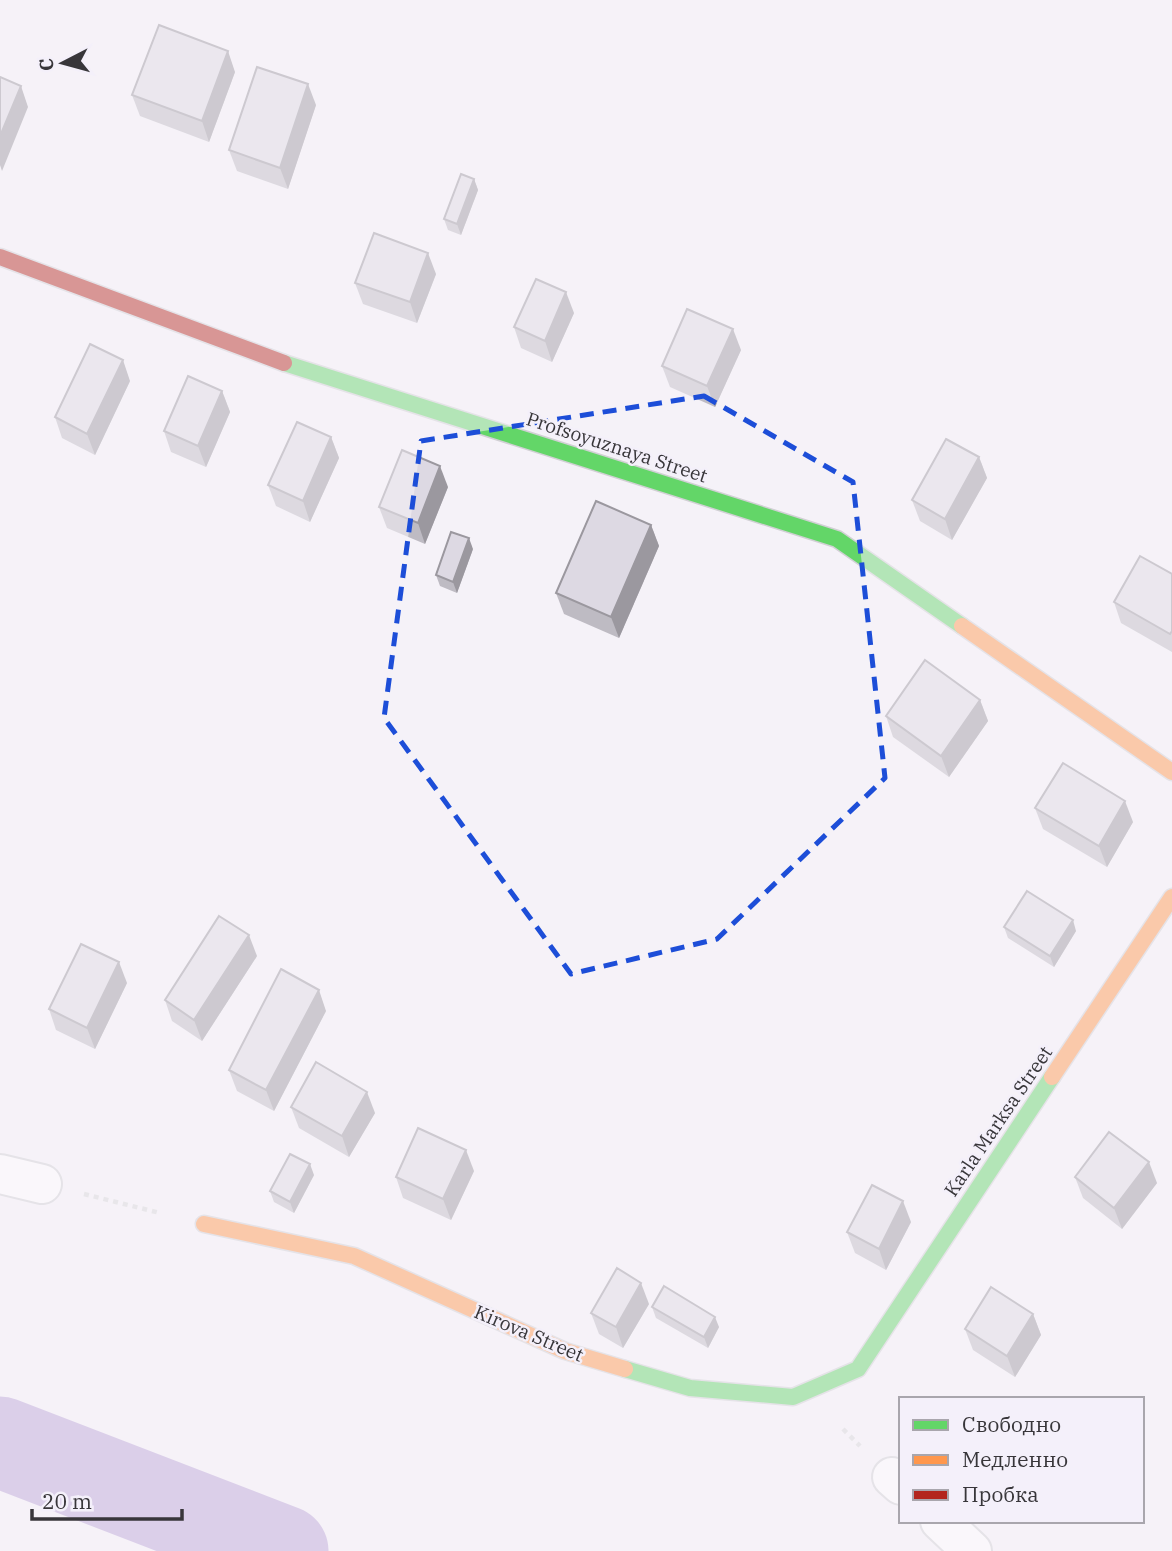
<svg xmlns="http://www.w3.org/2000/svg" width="1172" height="1551" viewBox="0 0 1172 1551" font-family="'IBM Plex Serif',serif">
  <rect width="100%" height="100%" fill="#f5f2f8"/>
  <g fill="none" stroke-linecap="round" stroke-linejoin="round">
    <polyline stroke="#bba4d8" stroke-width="91" points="0,1442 283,1551"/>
    <g stroke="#d1d0d4" stroke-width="42">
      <g id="street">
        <polyline points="0,1174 42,1184"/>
        <polyline points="892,1477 901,1485"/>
        <polyline points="940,1521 972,1551"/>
      </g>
    </g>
    <g stroke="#d1d0d4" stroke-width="19">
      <g id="fast">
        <polyline points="284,363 837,539 962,626"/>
        <polyline points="625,1369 690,1388 793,1397 858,1369 1052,1077"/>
      </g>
    </g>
    <g stroke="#d1d0d4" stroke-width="19">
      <g id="slow">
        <polyline points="962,626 1172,772"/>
        <polyline points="1052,1077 1172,897"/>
        <polyline points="204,1224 354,1256 565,1351 625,1369"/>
      </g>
    </g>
    <g stroke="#d1d0d4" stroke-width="19">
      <polyline id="jam" points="0,257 284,363"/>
    </g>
    <g stroke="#d8d8d9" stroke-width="4.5" stroke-dasharray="5 5" stroke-linecap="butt">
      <polyline points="84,1194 160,1213"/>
      <polyline points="843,1429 860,1446"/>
    </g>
    <use href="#street" stroke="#fefdfe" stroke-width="38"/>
    <use href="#fast" stroke="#63d668" stroke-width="16"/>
    <use href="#slow" stroke="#ff974d" stroke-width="16"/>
    <use href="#jam" stroke="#b3261e" stroke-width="16"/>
  </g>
  <g fill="#bebbc3">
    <polygon points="235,72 209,142 140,116 132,95"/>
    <polygon points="316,105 288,189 237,171 229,150"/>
    <polygon points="474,179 478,190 461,235 448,230 444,219"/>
    <polygon points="436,274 417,323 363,304 355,283"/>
    <polygon points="574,313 552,362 521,348 514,327"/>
    <polygon points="741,350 715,407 670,387 662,366"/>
    <polygon points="130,381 95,455 62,438 55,417"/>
    <polygon points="222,391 230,412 206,467 171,452 164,431"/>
    <polygon points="331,437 339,458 310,522 276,506 268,485"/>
    <polygon points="979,457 987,478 952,540 920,521 912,500"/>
    <polygon points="448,487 425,544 387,528 379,507"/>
    <polygon points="651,525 659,546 619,638 564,614 556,593"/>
    <polygon points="473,549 457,593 440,586 436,575"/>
    <polygon points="1172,574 1172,652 1121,623 1114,602"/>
    <polygon points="980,700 988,721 949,777 893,737 886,716"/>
    <polygon points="1035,808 1133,822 1107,867 1043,829"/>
    <polygon points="1004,927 1076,931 1054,967 1008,938"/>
    <polygon points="257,956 202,1041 172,1021 165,1000"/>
    <polygon points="127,983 95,1049 56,1030 49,1009"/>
    <polygon points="326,1011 274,1111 237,1091 229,1070"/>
    <polygon points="291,1107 375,1113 349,1157 299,1128"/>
    <polygon points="474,1171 451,1220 403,1198 396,1177"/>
    <polygon points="314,1175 294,1213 274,1202 270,1191"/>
    <polygon points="1075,1177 1157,1183 1122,1229 1083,1198"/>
    <polygon points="911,1222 886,1270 855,1253 847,1232"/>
    <polygon points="649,1304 623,1348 599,1334 591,1313"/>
    <polygon points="652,1307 719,1327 708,1348 656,1318"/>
    <polygon points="1033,1314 1041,1335 1015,1377 973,1350 965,1329"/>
  </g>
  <g fill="#9b989f">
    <polygon points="228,51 235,72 209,142 202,121"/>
    <polygon points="308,84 316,105 288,189 280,168"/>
    <polygon points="21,86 28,107 2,171 0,165 0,136"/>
    <polygon points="474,179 478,190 461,235 457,224"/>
    <polygon points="428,253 436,274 417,323 410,302"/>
    <polygon points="566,292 574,313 552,362 545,341"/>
    <polygon points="733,329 741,350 715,407 707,386"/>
    <polygon points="123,360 130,381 95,455 87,434"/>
    <polygon points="222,391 230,412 206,467 198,446"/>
    <polygon points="331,437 339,458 310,522 303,501"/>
    <polygon points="979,457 987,478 952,540 945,519"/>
    <polygon points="440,466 448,487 425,544 418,523"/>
    <polygon points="651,525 659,546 619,638 611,617"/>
    <polygon points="469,538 473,549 457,593 453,582"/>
    <polygon points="980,700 988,721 949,777 941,756"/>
    <polygon points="1125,801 1133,822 1107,867 1099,846"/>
    <polygon points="1073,920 1076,931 1054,967 1050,956"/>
    <polygon points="249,935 257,956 202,1041 194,1020"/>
    <polygon points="119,962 127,983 95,1049 87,1028"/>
    <polygon points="319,990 326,1011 274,1111 266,1090"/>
    <polygon points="367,1092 375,1113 349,1157 342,1136"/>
    <polygon points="466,1150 474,1171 451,1220 443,1199"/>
    <polygon points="1149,1162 1157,1183 1122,1229 1114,1208"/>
    <polygon points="310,1164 314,1175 294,1213 290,1202"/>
    <polygon points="903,1201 911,1222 886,1270 879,1249"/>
    <polygon points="641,1283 649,1304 623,1348 616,1327"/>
    <polygon points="1033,1314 1041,1335 1015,1377 1007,1356"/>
    <polygon points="715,1317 719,1327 708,1348 704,1337"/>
  </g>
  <g fill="#ddd9e3" stroke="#9b989f" stroke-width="2">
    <polygon points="159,25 228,51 202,121 132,95"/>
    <polygon points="257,67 308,84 280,168 229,150"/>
    <polygon points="0,77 21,86 0,136"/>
    <polygon points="461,174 474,179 457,224 444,219"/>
    <polygon points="374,233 428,253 410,302 355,283"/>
    <polygon points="536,279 566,292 545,341 514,327"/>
    <polygon points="687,309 733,329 707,386 662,366"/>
    <polygon points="90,344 123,360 87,434 55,417"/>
    <polygon points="188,376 222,391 198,446 164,431"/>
    <polygon points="297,422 331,437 303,501 268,485"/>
    <polygon points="946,439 979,457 945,519 912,500"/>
    <polygon points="402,450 440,466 418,523 379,507"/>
    <polygon points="596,501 651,525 611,617 556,593"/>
    <polygon points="451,532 469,538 453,582 436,575"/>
    <polygon points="1140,556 1172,574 1172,631 1170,634 1114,602"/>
    <polygon points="925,660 980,700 941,756 886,716"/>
    <polygon points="1063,763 1125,801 1099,846 1035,808"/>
    <polygon points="1027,891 1073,920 1050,956 1004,927"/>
    <polygon points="219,916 249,935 194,1020 165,1000"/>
    <polygon points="81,944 119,962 87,1028 49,1009"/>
    <polygon points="281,969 319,990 266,1090 229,1070"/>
    <polygon points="316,1062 367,1092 342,1136 291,1107"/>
    <polygon points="418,1128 466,1150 443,1199 396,1177"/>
    <polygon points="1109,1132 1149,1162 1114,1208 1075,1177"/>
    <polygon points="290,1154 310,1164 290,1202 270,1191"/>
    <polygon points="872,1185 903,1201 879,1249 847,1232"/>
    <polygon points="617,1268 641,1283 616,1327 591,1313"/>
    <polygon points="664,1286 715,1317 704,1337 652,1307"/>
    <polygon points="991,1287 1033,1314 1007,1356 965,1329"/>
  </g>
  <path d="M0 0H1172V1551H0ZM704,396l149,86 32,296 -168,161 -146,35 -187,-256 37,-277z" fill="#f5f2f8" fill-opacity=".55" fill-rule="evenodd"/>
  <path fill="none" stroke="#1d4ed8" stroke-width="5" stroke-dasharray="14 9" stroke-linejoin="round" d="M704,396l149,86 32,296 -168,161 -146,35 -187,-256 37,-277z"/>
  <g text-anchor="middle" stroke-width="5" stroke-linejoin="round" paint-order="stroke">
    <g font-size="19" fill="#38363a" stroke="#f4f0fa">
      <text transform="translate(617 447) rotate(18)" y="7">Profsoyuznaya Street</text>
      <text transform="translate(998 1121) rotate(-56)" y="7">Karla Marksa Street</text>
      <text transform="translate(529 1333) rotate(23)" y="7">Kirova Street</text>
    </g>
  </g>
  <rect x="899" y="1397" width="245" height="126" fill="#f4f0fa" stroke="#a9a6ad" stroke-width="2"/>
  <rect x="913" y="1420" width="35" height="10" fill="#63d668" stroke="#a9a6ad" stroke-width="2"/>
  <text x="962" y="1432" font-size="21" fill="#38363a">Свободно</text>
  <rect x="913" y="1455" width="35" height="10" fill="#ff974d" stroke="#a9a6ad" stroke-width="2"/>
  <text x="962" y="1467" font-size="21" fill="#38363a">Медленно</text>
  <rect x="913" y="1490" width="35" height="10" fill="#b3261e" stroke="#a9a6ad" stroke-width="2"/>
  <text x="962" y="1502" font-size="21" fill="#38363a">Пробка</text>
  <g transform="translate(63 63) rotate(264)" stroke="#f4f0fa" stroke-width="5" paint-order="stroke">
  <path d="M0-5L12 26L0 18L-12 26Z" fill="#38363a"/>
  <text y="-10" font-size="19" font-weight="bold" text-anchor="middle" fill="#38363a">С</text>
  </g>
  <path d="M32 1509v10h150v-10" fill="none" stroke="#38363a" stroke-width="3.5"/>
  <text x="42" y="1509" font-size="21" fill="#38363a" stroke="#f4f0fa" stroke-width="5" paint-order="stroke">20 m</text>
</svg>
